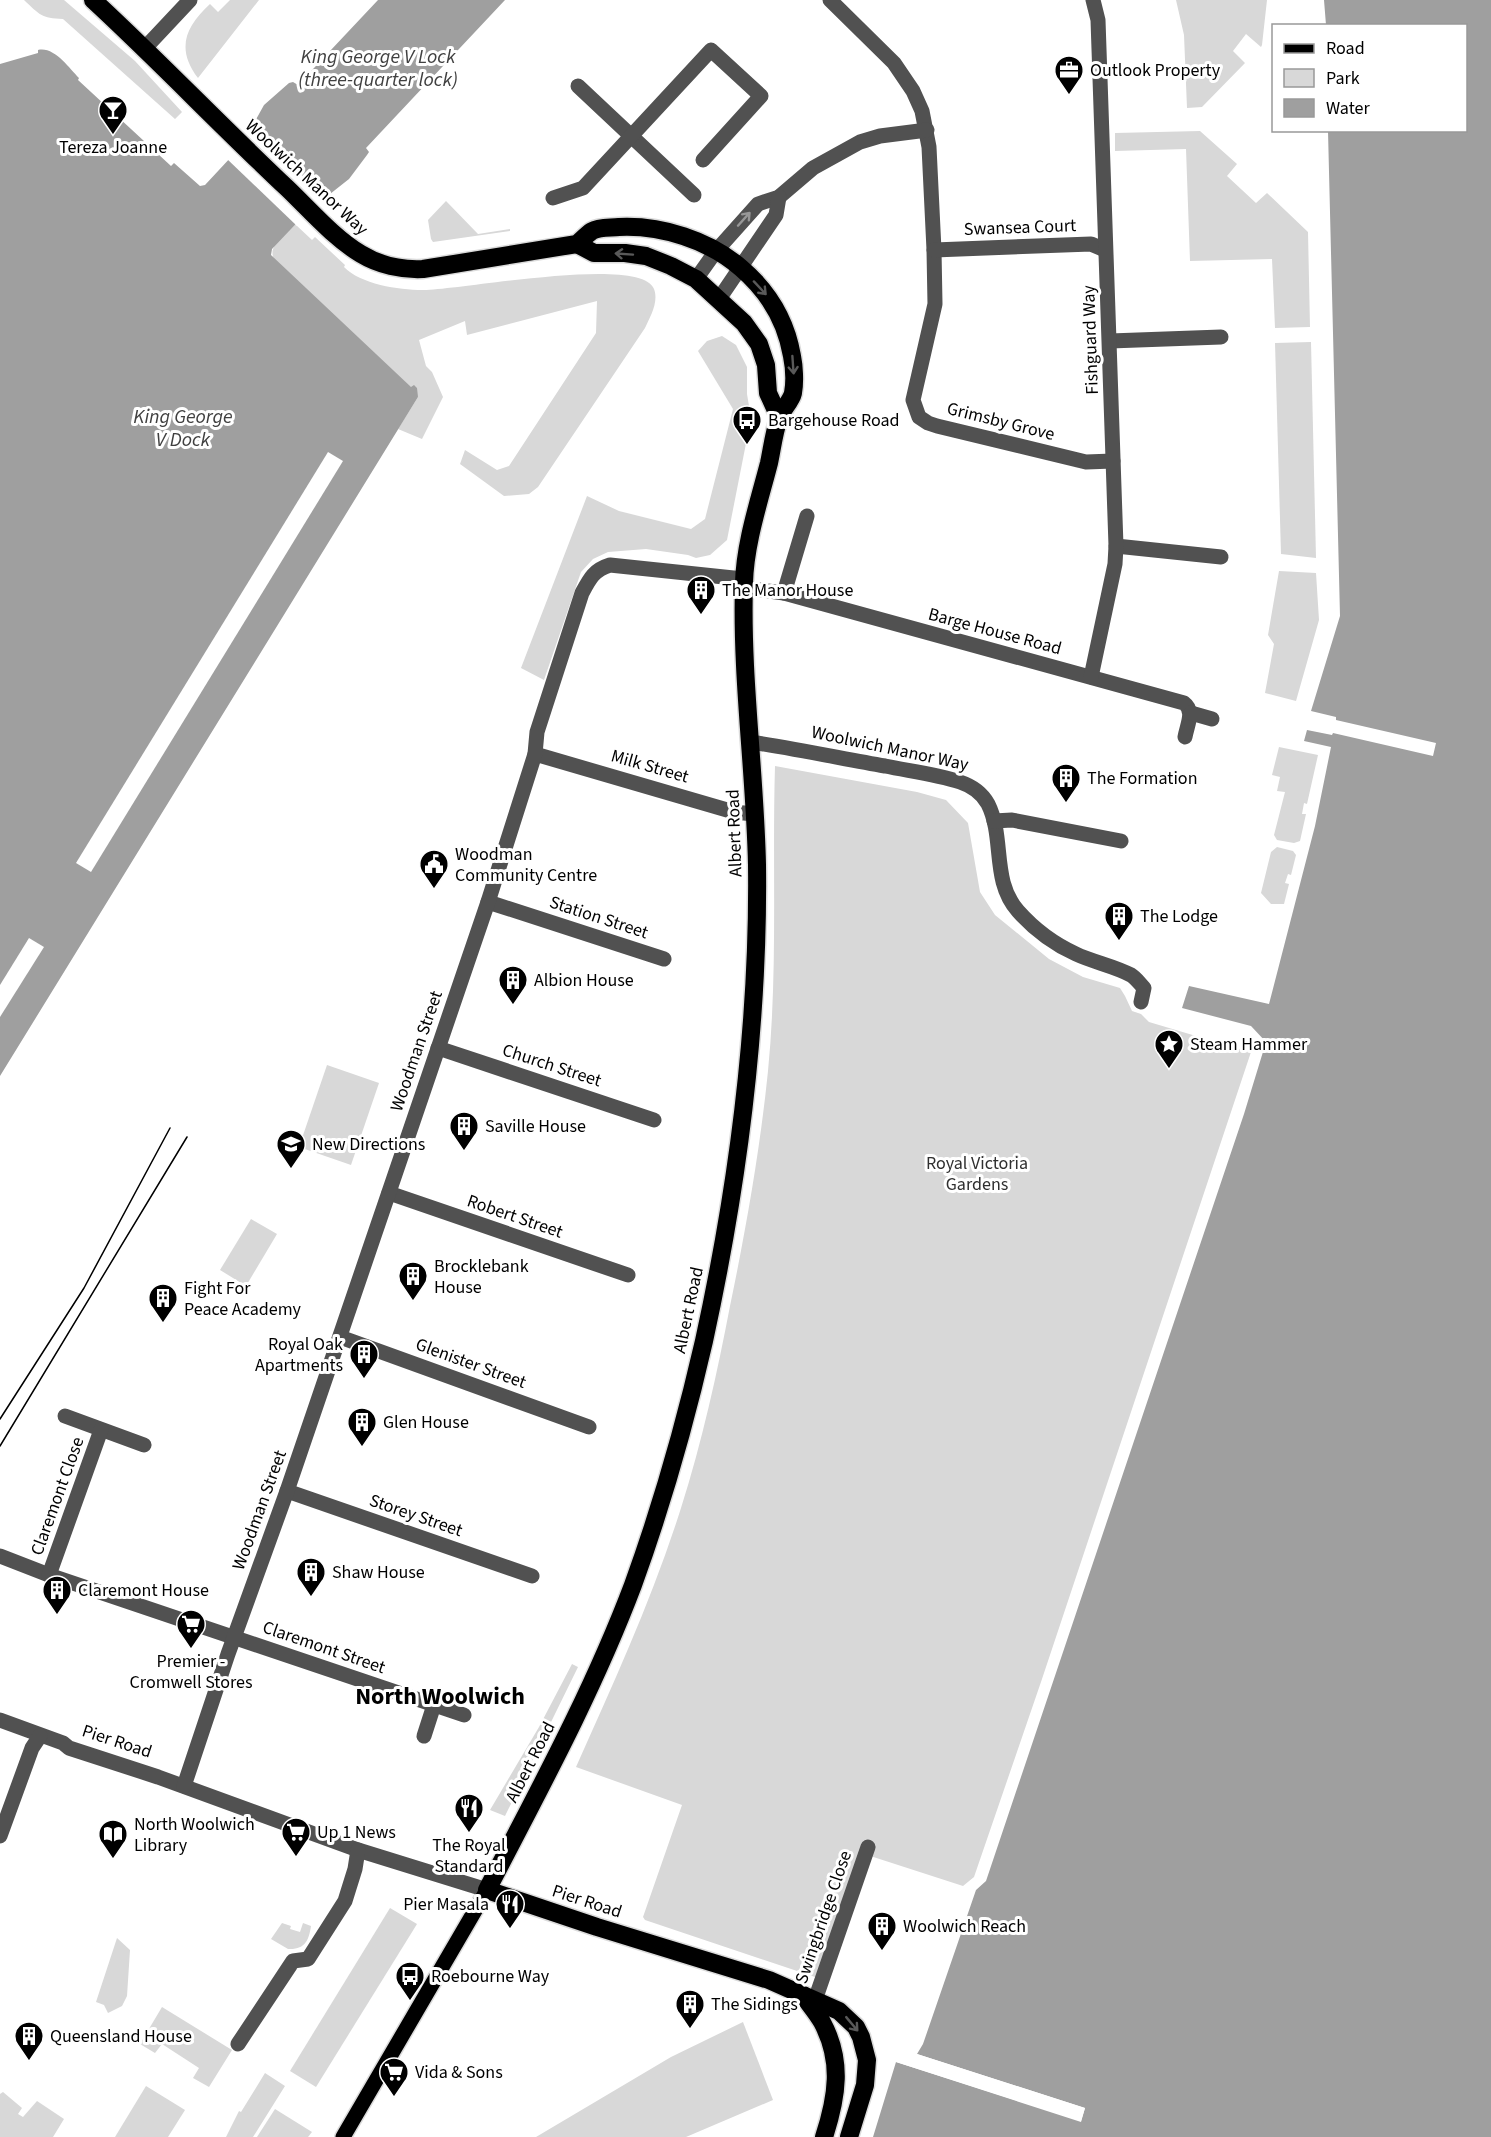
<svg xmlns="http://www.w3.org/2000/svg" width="1491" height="2137" viewBox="0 0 1491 2137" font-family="'Source Sans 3',sans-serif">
  <rect width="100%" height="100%" fill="#fff"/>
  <g fill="#d8d8d8">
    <path d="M24,0h40l71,61 47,51 -7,7 -112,-100c-22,-1 -23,-4 -39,-19z"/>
    <path d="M230,0h29l-61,78c-22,-29 -13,-51 12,-74l8,8z"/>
    <polygon points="1176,0 1267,0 1262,45 1261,47 1246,34 1233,51 1245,63 1202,107 1187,108 1184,35"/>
    <polygon points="1200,131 1237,164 1227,176 1256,203 1267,193 1308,232 1310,327 1275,328 1272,259 1190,261 1186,149 1115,151 1115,133"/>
    <polygon points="446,201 478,234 510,229 510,231 433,242 431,239 428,220"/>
    <path d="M295,224l17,16 3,-3 30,28 -1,2c16,17 55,23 78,23 35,1 219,-36 232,-1 5,13 -4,28 -9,39l-107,159 -9,7 -25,2 -44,-32 5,-14 32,20 12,-4 87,-133 1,-32 -130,34 -2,-14 -46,19 7,26 6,6 11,25 -21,42 -24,-10 20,-32 -7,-9 -137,-129c-7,-13 12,-26 21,-35z"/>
    <polygon points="722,336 736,345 747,367 747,394 751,418 727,540 710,555 696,558 688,555 646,549 608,552 593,559 581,572 544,680 521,668 587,496 619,511 691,529 705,519 733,409 698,351 707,341"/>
    <polygon points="1311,342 1316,558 1281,554 1275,343"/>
    <polygon points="1279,571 1316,573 1319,620 1296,701 1265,693 1274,644 1268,635"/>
    <polygon points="1279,747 1318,755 1307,804 1304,803 1302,814 1306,814 1300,841 1294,843 1277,840 1274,835 1285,792 1277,791 1280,777 1272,775"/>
    <path d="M775,766l142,26 29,8 22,23 12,69 15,23 54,44 34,18 37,11 5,8 7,15 9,3 8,8 94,28 8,-2 1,1 -210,630 -68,198 -11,9 -102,-33 -43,125 -173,-58 -2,-3 39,-112 -106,-38c38,-85 77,-170 105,-259 21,-66 36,-134 49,-202 16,-77 30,-156 38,-235 10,-101 4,-204 7,-305z"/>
    <polygon points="1277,847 1293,851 1296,855 1291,875 1288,874 1285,883 1289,884 1284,904 1271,904 1261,893 1271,852"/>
    <polygon points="327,1065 379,1083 351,1165 299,1147"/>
    <polygon points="251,1219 277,1234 246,1286 220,1270"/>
    <polygon points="572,1664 578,1667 505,1816 490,1810 539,1727"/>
    <polygon points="390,1908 417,1924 316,2087 290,2071"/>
    <path d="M282,1923l9,3 -1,3 10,3 3,-9 8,3c-2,14 -6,24 -23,23l-17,-10z"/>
    <polygon points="117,1938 130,1950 127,1996 122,2006 108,2013 104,2005 96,2002"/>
    <polygon points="162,2007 232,2050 209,2087 193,2078 199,2068 162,2044 155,2053 140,2044"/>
    <polygon points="743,2022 773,2100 686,2137 536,2137 671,2057"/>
    <polygon points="265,2073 285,2086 253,2137 226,2137 239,2111 241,2112"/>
    <polygon points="146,2086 185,2110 168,2137 115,2137"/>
    <polygon points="3,2092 22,2108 18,2114 23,2117 37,2101 64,2119 53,2137 0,2137 0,2094"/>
    <polygon points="275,2109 312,2132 308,2137 257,2137"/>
  </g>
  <g fill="#9f9f9f">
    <path d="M378,0h127l-139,148 3,4 -2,3 -18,24 -19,15 -3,-3 -55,58 -1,6 140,132 3,-2 3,3 1,9 -418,679v-1012l38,-11v-3c16,-4 31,18 41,28l-1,2 93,86 3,-3 26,23 5,-1 53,-57 -4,-5 10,-18 25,-22 4,-1 5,3z"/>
    <polygon points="1324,0 1491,0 1491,2137 873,2137 896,2062 1081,2121 1085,2108 917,2054 923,2044 976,1890 986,1881 1244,1114 1266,1042 1251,1026 1182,1008 1189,986 1269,1004 1315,826 1331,747 1304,741 1307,730 1332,735 1333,733 1433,756 1436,743 1336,720 1336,717 1311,711 1340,616 1328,131 1466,130 1466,26 1326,25"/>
  </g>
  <g fill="#fff">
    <polygon points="252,129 325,197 297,226 226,158"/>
    <polygon points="328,452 343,461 91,872 76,863"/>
    <polygon points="29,938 44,947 0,1017 0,985"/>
    <polygon points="917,2054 1085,2108 1081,2122 896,2062 900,2060 1079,2118 1081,2110 914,2056"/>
  </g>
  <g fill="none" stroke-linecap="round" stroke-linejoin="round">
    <g stroke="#dbdbdb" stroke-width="18">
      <polyline id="major" points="343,2137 487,1890"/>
    </g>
    <g stroke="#dbdbdb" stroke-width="21">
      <g id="highway">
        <path d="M93,0c66,61 128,126 194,188 23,22 47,50 74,66 18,11 41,16 62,15l154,-25c5,-4 9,-9 15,-13 7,-4 18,-3 27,-4 42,-2 90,13 122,41 27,23 45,53 51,88 2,10 3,26 1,37 -2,9 -11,16 -14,25 -5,14 -7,31 -10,45 -10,39 -24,80 -25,120 -3,94 11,188 13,282 2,159 -19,320 -53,476 -19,83 -42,164 -71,244 -40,106 -94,205 -146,305l110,37 172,53 70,31 17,16 5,10 6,23 -2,25 -16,52"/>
        <polyline points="577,244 594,253 625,253 646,256 671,266 696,279 744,323 759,344 766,365 768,393 779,417"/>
        <path d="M803,1995c6,9 14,18 19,27 21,39 15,75 2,115"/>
      </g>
    </g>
    <g stroke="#515151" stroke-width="15">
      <polyline points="830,0 894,63 913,91 922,111 929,147 934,250 935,304 913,400 919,417 928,423 937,426 1086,462 1113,461"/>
      <polyline points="145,48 190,0"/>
      <polyline points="578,86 694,195"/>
      <polyline points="553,198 583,188 711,50 761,96 703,160"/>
      <polyline points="934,250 1091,244 1105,250"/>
      <polyline points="696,279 716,251 758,204 779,197 813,168 860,142 880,136 927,130"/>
      <polyline points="719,299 776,215 779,197"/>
      <polyline points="1110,341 1221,337"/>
      <polyline points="1116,546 1221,557"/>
      <path d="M744,588l40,5 400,110c11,8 3,22 1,34"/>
      <polyline points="784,593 807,516"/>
      <polyline points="1091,677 1115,564 1116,546 1098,20 1093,0"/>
      <polyline points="1191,713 1212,719"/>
      <path d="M751,742c45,7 89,16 134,24 24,5 51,8 75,16 12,4 22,11 28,22 17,34 3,77 30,107 16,18 36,33 58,43 17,8 38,12 55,21 5,3 9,9 13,13l-3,14"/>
      <polyline points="535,754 734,812 754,814"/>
      <polyline points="994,821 1012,820 1121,841"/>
      <polyline points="488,902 664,959"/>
      <polyline points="438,1048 654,1120"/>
      <polyline points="389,1193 628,1275"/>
      <polyline points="340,1337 589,1427"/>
      <polyline points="65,1416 144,1445"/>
      <polyline points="287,1491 532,1576"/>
      <polyline points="0,1556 49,1575 464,1715"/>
      <polyline points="49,1575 101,1430"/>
      <polyline points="0,1720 63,1743 69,1748 158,1777 358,1850 487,1890"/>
      <polyline points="424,1736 434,1705"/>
      <path d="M184,1786l44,-132 59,-163 201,-589 47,-148 2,-22 45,-139c8,-15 12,-23 28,-28l133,14"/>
      <polyline points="0,1836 32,1748 40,1736"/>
      <polyline points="815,2000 868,1847"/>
      <polyline points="238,2044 293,1961 308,1959 345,1901 355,1869 358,1850"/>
    </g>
    <use href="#major" stroke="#000" stroke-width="15"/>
    <use href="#highway" stroke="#000" stroke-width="18"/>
    <g stroke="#000" stroke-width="1.5">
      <polyline points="0,1419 84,1288 170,1128"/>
      <polyline points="0,1446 187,1137"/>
    </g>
  </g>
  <defs><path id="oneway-shaft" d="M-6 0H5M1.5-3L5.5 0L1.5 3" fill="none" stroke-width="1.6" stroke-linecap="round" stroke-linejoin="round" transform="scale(1.5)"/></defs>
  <use stroke="#979797" href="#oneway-shaft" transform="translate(744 219) rotate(-48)"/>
  <g stroke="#595959">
    <use href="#oneway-shaft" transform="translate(624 254) rotate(-176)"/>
    <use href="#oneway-shaft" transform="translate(760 288) rotate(47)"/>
    <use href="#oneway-shaft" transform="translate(793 365) rotate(86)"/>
    <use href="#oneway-shaft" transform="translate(852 2024) rotate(50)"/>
  </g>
  <defs>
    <g id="office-pin" transform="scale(1.5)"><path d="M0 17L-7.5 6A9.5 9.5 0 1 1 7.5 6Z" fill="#000" stroke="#fff"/><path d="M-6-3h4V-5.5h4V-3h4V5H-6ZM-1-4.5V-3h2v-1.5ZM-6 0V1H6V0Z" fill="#fff"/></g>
    <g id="bar-pin" transform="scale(1.5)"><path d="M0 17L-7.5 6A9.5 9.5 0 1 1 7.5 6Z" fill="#000" stroke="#fff"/><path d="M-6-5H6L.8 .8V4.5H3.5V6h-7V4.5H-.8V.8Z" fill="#fff"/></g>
    <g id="bus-pin" transform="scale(1.5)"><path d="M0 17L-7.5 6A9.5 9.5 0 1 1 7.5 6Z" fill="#000" stroke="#fff"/><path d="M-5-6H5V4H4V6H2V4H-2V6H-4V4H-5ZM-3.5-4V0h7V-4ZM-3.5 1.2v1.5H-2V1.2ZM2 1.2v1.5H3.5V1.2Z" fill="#fff"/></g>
    <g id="building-pin" transform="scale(1.5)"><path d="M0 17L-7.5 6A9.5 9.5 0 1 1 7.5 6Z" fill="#000" stroke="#fff"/><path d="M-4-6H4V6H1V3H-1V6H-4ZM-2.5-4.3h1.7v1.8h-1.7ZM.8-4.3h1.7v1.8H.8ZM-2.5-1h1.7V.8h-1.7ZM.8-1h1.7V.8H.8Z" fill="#fff"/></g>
    <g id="civic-pin" transform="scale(1.5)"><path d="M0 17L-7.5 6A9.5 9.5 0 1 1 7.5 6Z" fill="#000" stroke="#fff"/><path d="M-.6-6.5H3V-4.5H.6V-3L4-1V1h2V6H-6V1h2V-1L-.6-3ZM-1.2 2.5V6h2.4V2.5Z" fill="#fff"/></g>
    <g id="sight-pin" transform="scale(1.5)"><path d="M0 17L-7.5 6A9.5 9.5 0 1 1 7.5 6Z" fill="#000" stroke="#fff"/><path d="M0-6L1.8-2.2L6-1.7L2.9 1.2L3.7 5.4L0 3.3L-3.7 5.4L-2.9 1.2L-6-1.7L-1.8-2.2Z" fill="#fff"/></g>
    <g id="school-pin" transform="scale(1.5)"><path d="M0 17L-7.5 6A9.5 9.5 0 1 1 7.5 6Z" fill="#000" stroke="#fff"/><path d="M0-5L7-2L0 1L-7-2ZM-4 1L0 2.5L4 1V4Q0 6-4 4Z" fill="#fff"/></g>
    <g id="supermarket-pin" transform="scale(1.5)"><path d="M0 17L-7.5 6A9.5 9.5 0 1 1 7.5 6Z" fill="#000" stroke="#fff"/><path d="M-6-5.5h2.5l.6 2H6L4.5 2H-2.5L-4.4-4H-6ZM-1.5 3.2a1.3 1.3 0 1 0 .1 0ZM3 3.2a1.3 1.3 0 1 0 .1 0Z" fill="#fff"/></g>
    <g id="restaurant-pin" transform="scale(1.5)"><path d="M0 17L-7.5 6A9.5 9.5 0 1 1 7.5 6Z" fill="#000" stroke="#fff"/><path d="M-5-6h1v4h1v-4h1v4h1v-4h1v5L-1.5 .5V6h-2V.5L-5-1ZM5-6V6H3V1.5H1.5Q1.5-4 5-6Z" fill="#fff"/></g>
    <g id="library-pin" transform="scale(1.5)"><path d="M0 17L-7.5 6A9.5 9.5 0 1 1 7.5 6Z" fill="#000" stroke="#fff"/><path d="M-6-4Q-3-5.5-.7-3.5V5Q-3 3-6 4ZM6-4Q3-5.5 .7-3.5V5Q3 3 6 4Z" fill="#fff"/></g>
  </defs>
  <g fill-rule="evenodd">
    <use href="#office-pin" x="1069" y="70"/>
    <use href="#bar-pin" x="113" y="110"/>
    <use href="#bus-pin" x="747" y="420"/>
    <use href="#building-pin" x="701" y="590"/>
    <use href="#building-pin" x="1066" y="778"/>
    <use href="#civic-pin" x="434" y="864"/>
    <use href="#building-pin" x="1119" y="916"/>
    <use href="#building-pin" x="513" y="980"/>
    <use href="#sight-pin" x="1169" y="1044"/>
    <use href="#building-pin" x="464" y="1126"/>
    <use href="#school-pin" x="291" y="1144"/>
    <use href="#building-pin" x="413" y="1276"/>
    <use href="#building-pin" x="163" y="1298"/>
    <use href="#building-pin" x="364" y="1354"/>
    <use href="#building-pin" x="362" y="1422"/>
    <use href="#building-pin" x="311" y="1572"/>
    <use href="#building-pin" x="57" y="1590"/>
    <use href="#supermarket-pin" x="191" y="1624"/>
    <use href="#restaurant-pin" x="469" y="1808"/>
    <use href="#supermarket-pin" x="296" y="1832"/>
    <use href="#library-pin" x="113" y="1834"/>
    <use href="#restaurant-pin" x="510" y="1904"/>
    <use href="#building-pin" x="882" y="1926"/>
    <use href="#bus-pin" x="410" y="1976"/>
    <use href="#building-pin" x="690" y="2004"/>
    <use href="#building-pin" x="29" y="2036"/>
    <use href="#supermarket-pin" x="394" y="2072"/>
  </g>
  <g text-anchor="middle" stroke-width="6" stroke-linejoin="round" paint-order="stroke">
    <g font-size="18" fill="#000" stroke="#fff" text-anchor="start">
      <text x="1090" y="76">Outlook Property</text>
      <text x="113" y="153" text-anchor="middle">Tereza Joanne</text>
      <text x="768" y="426">Bargehouse Road</text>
      <text x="722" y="596">The Manor House</text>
      <text x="1087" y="784">The Formation</text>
      <text x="455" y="860">Woodman<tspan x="455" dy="21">Community Centre</tspan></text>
      <text x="1140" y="922">The Lodge</text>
      <text x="534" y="986">Albion House</text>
      <text x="1190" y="1050">Steam Hammer</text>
      <text x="485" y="1132">Saville House</text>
      <text x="312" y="1150">New Directions</text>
      <text x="434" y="1272">Brocklebank<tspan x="434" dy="21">House</tspan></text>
      <text x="184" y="1294">Fight For<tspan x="184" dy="21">Peace Academy</tspan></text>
      <text x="343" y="1350" text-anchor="end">Royal Oak<tspan x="343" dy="21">Apartments</tspan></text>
      <text x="383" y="1428">Glen House</text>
      <text x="332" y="1578">Shaw House</text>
      <text x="78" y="1596">Claremont House</text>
      <text x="191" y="1667" text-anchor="middle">Premier -<tspan x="191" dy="21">Cromwell Stores</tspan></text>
      <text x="134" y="1830">North Woolwich<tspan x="134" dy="21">Library</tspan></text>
      <text x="317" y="1838">Up 1 News</text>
      <text x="469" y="1851" text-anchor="middle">The Royal<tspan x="469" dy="21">Standard</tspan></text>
      <text x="489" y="1910" text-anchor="end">Pier Masala</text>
      <text x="903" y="1932">Woolwich Reach</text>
      <text x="431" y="1982">Roebourne Way</text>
      <text x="711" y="2010">The Sidings</text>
      <text x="50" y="2042">Queensland House</text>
      <text x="415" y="2078">Vida &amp; Sons</text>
    </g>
    <g font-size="18" fill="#000" stroke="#fff">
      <text transform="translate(307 177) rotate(43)" y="6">Woolwich Manor Way</text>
      <text transform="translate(1020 227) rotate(-2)" y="6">Swansea Court</text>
      <text transform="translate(1090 340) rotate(-92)" y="6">Fishguard Way</text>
      <text transform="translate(1001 421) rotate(14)" y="6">Grimsby Grove</text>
      <text transform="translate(995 631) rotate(15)" y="6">Barge House Road</text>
      <text transform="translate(890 748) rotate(12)" y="6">Woolwich Manor Way</text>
      <text transform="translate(650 766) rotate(16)" y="6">Milk Street</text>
      <text transform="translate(734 833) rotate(-92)" y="6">Albert Road</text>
      <text transform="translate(599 917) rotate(18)" y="6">Station Street</text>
      <text transform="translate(416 1051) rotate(-71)" y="6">Woodman Street</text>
      <text transform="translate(552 1065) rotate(18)" y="6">Church Street</text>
      <text transform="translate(515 1216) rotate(19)" y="6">Robert Street</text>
      <text transform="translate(688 1310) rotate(-78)" y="6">Albert Road</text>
      <text transform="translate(471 1363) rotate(20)" y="6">Glenister Street</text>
      <text transform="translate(57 1496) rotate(-70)" y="6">Claremont Close</text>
      <text transform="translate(259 1510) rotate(-70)" y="6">Woodman Street</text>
      <text transform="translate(416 1515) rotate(19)" y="6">Storey Street</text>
      <text transform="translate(324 1647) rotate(19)" y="6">Claremont Street</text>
      <text transform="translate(117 1741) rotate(18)" y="6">Pier Road</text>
      <text transform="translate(530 1762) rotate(-63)" y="6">Albert Road</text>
      <text transform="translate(587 1901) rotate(18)" y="6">Pier Road</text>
      <text transform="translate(823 1917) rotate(-71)" y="6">Swingbridge Close</text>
    </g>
    <g font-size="18" fill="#2f2f2f" stroke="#fff">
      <text x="977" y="1169">Royal Victoria<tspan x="977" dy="21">Gardens</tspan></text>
    </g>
    <g font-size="20" font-style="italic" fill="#404040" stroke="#fff">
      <text x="378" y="63">King George V Lock<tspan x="378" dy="23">(three-quarter lock)</tspan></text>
      <text x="183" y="423">King George<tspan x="183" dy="23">V Dock</tspan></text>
    </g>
    <g font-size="24" font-weight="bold" fill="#000" stroke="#fff">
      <text x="440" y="1704">North Woolwich</text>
    </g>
  </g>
  <rect x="1272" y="24" width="195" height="108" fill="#ffffff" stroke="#999999" stroke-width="1.5"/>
  <rect x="1284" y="44" width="30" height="9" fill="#000000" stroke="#999999" stroke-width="1.5"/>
  <text x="1326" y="54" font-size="18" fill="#000000">Road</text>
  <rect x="1284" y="69" width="30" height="18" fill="#d8d8d8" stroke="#999999" stroke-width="1.5"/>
  <text x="1326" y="84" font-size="18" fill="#000000">Park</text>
  <rect x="1284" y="99" width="30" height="18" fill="#9f9f9f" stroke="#999999" stroke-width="1.5"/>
  <text x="1326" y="114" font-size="18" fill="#000000">Water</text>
</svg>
